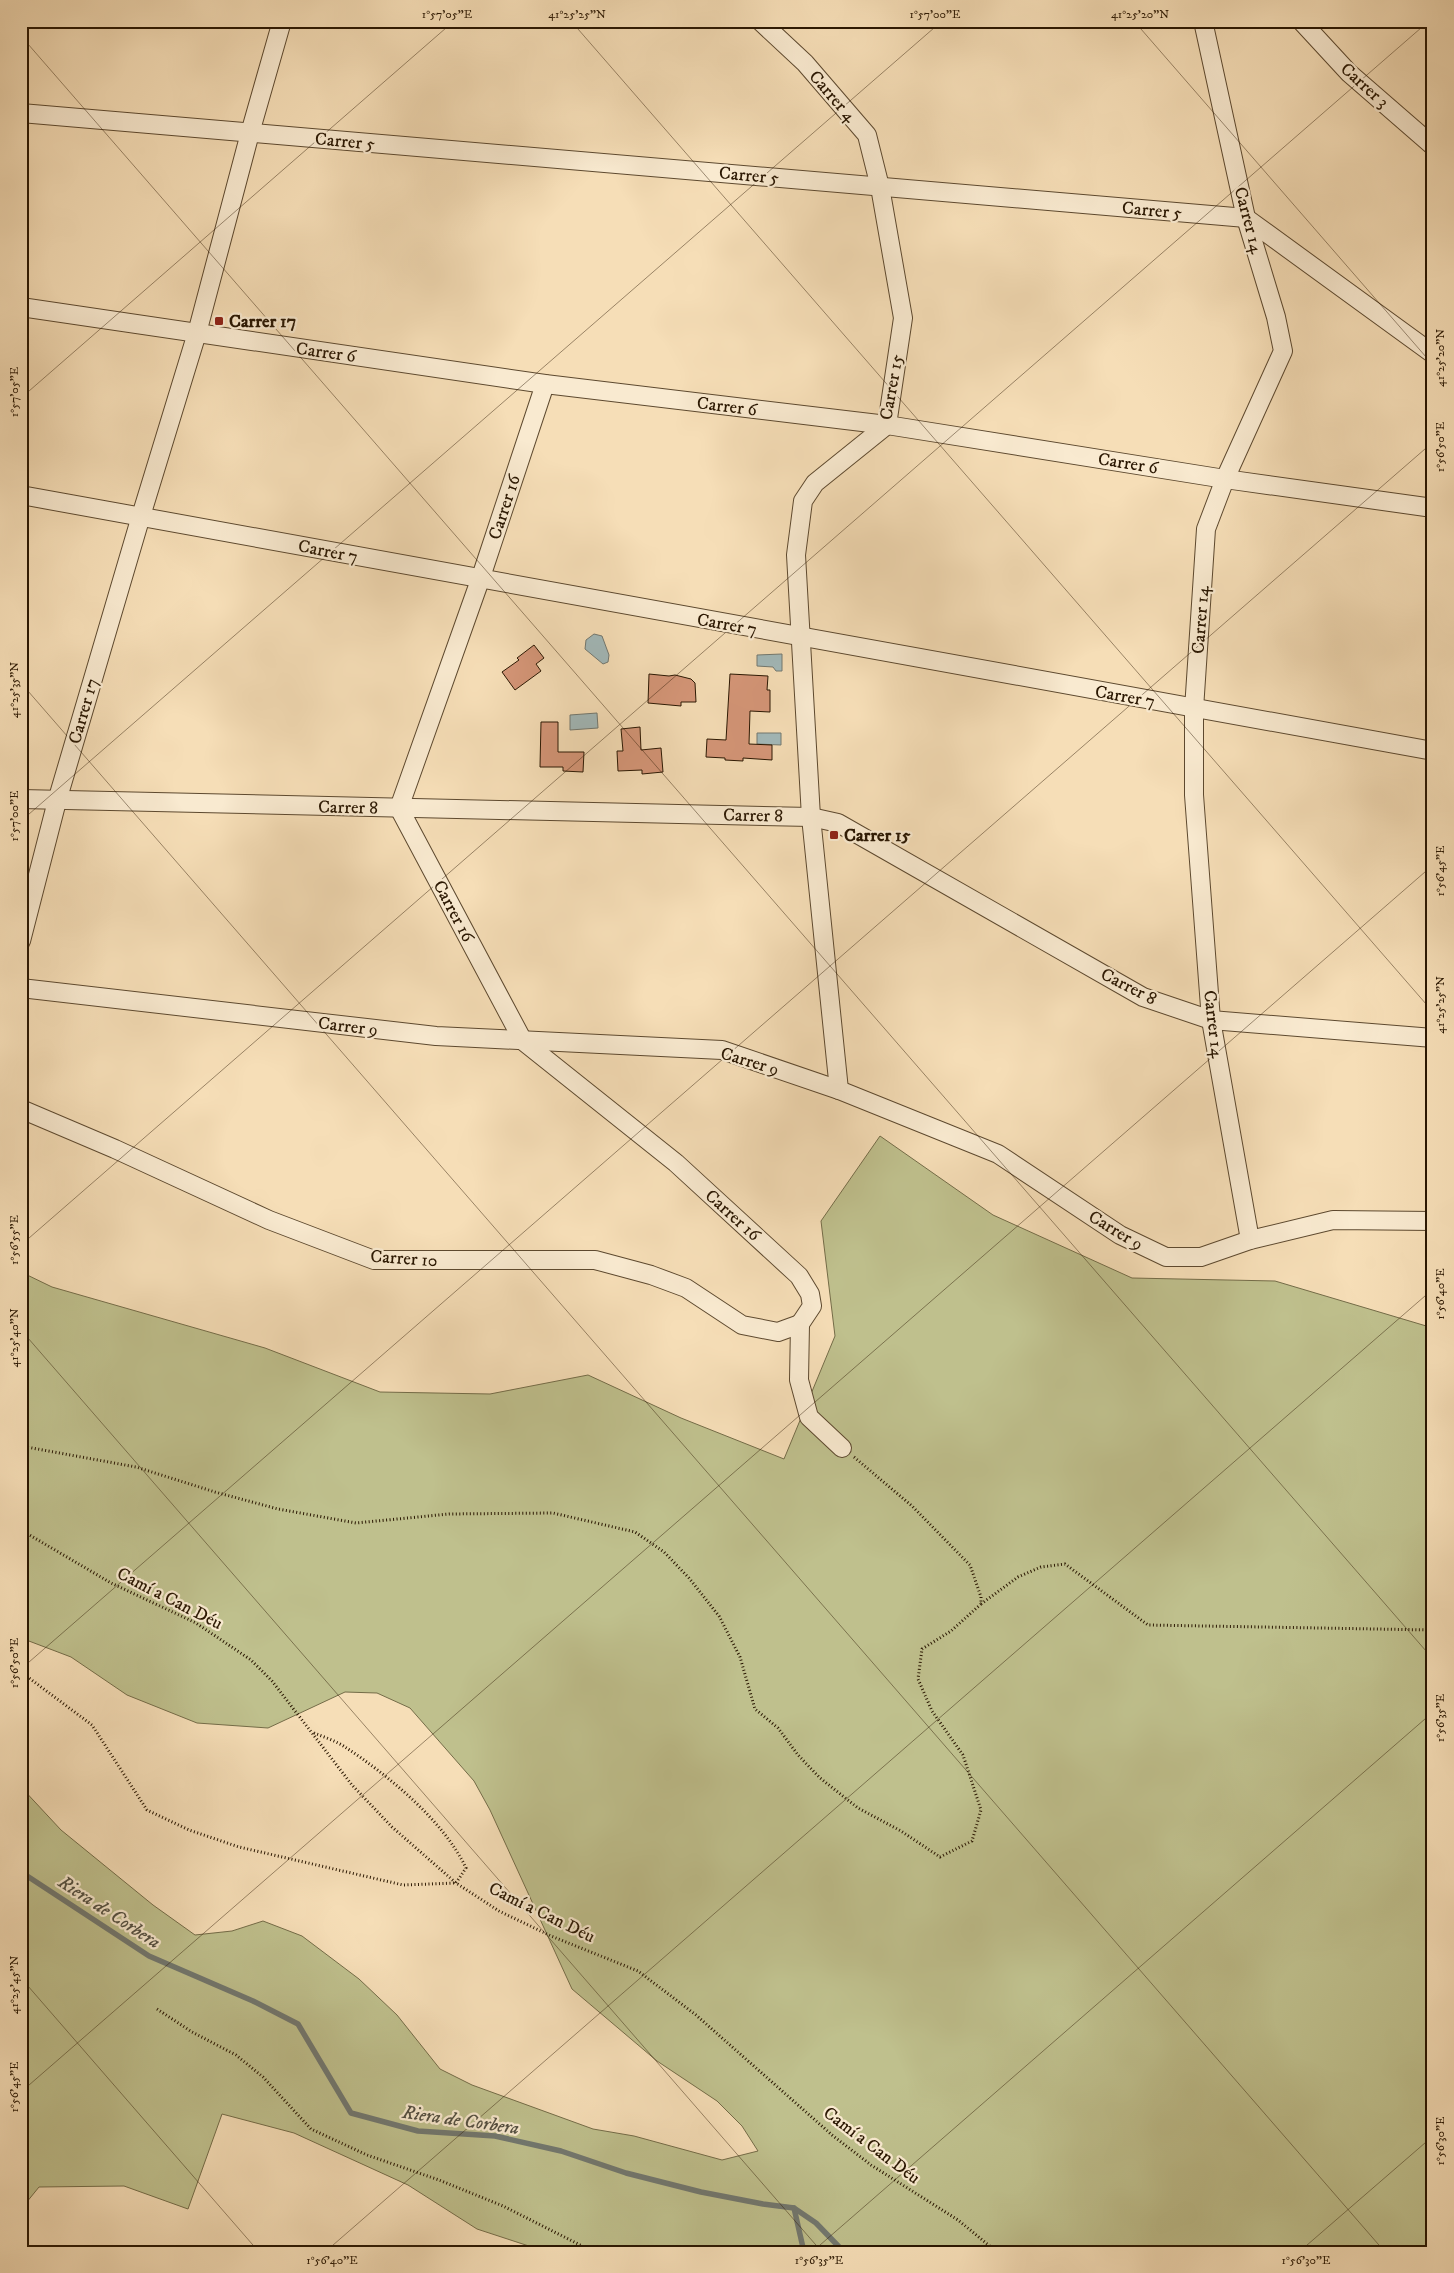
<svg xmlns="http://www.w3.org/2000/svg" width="1454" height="2273" viewBox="0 0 1454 2273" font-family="'IM FELL DW Pica',serif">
  <rect width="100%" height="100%" fill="#f6deb7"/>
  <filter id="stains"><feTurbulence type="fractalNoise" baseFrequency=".004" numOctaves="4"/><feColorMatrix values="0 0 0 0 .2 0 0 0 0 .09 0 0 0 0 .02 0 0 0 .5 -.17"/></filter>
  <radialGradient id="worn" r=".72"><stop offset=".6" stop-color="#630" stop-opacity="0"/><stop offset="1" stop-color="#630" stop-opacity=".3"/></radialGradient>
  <polygon fill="#bfc08d" stroke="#746c48" points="880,1136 993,1215 1132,1278 1275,1281 1433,1328 1433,2252 547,2252 477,2229 408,2185 294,2133 222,2114 188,2209 124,2186 39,2187 26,2203 21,2232 21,1787 61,1830 153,1905 195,1935 232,1931 263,1921 302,1936 359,1979 397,2015 440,2069 472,2085 593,2129 634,2136 722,2160 758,2151 742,2126 717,2101 657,2061 572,1989 490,1810 474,1781 410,1708 377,1693 345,1692 268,1728 197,1723 127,1695 71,1657 21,1638 21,1272 52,1287 265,1348 380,1392 490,1394 588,1375 681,1418 784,1459 835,1336 821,1221"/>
  <g fill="#a2b9ba" stroke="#727870">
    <polygon points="594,634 602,636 609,655 608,662 603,664 585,649 586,640"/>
    <polygon points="782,654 782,671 776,671 773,667 757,666 757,655"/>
    <polygon points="597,713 598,728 570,730 570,715"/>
    <polygon points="757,733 781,733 781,745 757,744"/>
  </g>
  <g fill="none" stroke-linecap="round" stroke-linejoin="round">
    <g stroke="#727870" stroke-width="5.5">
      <polyline points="21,1872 149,1956 253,2001 298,2024 351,2113 418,2131 495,2136 561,2151 626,2173 701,2192 763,2204 794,2208 816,2223 844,2252"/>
      <polyline points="794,2208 804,2252"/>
    </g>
  </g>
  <g fill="#d59678" stroke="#2a1702">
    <polygon points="534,645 544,658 536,664 541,671 515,690 502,672 519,660 517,658"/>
    <polygon points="649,674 669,676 675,675 691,679 695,683 696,702 681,702 681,706 648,703"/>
    <polygon points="730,674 768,676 767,690 770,690 770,712 750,711 749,744 772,745 772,760 743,758 743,761 725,760 725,758 706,757 707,739 726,740"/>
    <polygon points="541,722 558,722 558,752 584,752 583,772 563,771 563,767 540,767"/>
    <polygon points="640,727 641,750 661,748 663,772 642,774 642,770 618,771 617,751 623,751 621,729"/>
  </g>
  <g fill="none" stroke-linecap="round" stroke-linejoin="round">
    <g stroke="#5d492f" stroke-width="20">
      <g id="street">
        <polyline points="760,21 805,63 867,135 880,187 903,318 887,425 815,483 803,501 796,555 811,817 839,1090"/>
        <polyline points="1203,21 1246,218 1276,317 1283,351 1225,479 1206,529 1194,709 1194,795 1211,1020 1250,1240"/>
        <polyline points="1301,21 1349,73 1433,146"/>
        <polyline points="21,113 1246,218 1433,354"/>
        <polyline points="21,307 545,384 887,425 1225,479 1433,508"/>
        <polyline points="545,384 480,580 399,808 523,1041 676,1163 799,1276 810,1294 812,1306 800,1324"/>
        <polyline points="21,495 1433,751"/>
        <polyline points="21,799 811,817 838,823 1143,997 1211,1020 1433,1038"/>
        <polyline points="21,941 57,801 141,516 197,333 250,133 282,21"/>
        <polyline points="21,988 436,1036 722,1050 839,1090 998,1154 1120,1235 1166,1257 1201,1257 1250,1240 1333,1220 1433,1221"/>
        <polyline points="21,1109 115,1149 269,1220 374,1260 595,1260 651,1275 686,1288 742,1325 778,1332 800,1324"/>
        <polyline points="800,1324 799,1380 809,1417 842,1448"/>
      </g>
    </g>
    <g stroke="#2a1702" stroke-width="3" stroke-dasharray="1 2.5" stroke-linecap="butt">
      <polyline points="21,1446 136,1467 215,1492 278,1509 356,1523 449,1514 553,1513 635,1532 664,1552 689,1578 719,1616 740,1657 755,1709 778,1728 798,1755 820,1778 858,1808 901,1831 940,1857 972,1841 981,1810 963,1755 932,1711 918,1679 922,1649 951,1631 981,1604 981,1597 970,1565 912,1506 854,1457"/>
      <polyline points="21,1530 111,1583 196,1623 251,1660 272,1681 352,1785 392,1827 456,1883 499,1911 551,1936 638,1971 696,2015 832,2135 871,2165 958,2220 997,2252"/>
      <polyline points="981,1604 1018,1577 1041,1567 1065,1564 1148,1625 1433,1630"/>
      <polyline points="21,1672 92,1725 147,1810 189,1830 239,1847 403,1885 456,1883"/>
      <path d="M314,1733c10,4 22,8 31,14 43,28 99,74 121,121l-10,15"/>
      <polyline points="157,2009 192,2032 236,2055 263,2077 311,2129 367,2155 439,2180 503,2206 594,2252"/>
    </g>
    <use href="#street" stroke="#f9ead0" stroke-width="18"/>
  </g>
  <path fill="none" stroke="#2a1702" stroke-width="1" stroke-opacity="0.45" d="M571,21l862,991M1134,21l299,344M21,36l1412,1623M21,398l433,-377M21,683l1364,1569M21,821l921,-800M21,1245l1408,-1224M21,1330l801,922M21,1669l1412,-1227M21,1978l238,274M21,2092l1412,-1227M325,2252l1108,-963M812,2252l621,-540M1299,2252l134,-116"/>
  <g fill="#8f2418" stroke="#f9ead0" stroke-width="2">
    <rect x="214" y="316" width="10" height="10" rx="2.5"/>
    <rect x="829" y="830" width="10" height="10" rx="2.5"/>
  </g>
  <g text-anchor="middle" stroke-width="4.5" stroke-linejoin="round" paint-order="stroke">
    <g font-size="18" fill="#2a1702" stroke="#f9ead0">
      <text transform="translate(1365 85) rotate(42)" y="6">Carrer 3</text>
      <text transform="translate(833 96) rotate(49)" y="6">Carrer 4</text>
      <text transform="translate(345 141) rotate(5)" y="6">Carrer 5</text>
      <text transform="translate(749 175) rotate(5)" y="6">Carrer 5</text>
      <text transform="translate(1152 210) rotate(5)" y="6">Carrer 5</text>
      <text transform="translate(1249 220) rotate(75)" y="6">Carrer 14</text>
      <text transform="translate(326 352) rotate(8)" y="6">Carrer 6</text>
      <text transform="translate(891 387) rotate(-80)" y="6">Carrer 15</text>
      <text transform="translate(727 406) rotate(7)" y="6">Carrer 6</text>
      <text transform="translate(1128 463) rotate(9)" y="6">Carrer 6</text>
      <text transform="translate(504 507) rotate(-72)" y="6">Carrer 16</text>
      <text transform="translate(328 551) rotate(11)" y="6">Carrer 7</text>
      <text transform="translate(1200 620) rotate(-86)" y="6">Carrer 14</text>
      <text transform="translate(727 624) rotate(10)" y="6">Carrer 7</text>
      <text transform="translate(1125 696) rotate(10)" y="6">Carrer 7</text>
      <text transform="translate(83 711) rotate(-74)" y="6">Carrer 17</text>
      <text transform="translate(348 807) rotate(1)" y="6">Carrer 8</text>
      <text transform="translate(753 815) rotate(1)" y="6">Carrer 8</text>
      <text transform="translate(454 911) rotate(62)" y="6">Carrer 16</text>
      <text transform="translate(1129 986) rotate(27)" y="6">Carrer 8</text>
      <text transform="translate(1214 1024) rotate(83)" y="6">Carrer 14</text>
      <text transform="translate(348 1026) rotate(7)" y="6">Carrer 9</text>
      <text transform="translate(750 1061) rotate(17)" y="6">Carrer 9</text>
      <text transform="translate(733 1215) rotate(42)" y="6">Carrer 16</text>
      <text transform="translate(1116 1230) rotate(31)" y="6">Carrer 9</text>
      <text transform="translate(404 1258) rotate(4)" y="6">Carrer 10</text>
      <text transform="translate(170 1598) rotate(27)" y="6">Camí a Can Déu</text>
      <text transform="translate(542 1912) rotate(26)" y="6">Camí a Can Déu</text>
      <text transform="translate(872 2145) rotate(37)" y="6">Camí a Can Déu</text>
    </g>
    <g font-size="18" font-weight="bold" fill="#2a1702" stroke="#f9ead0" text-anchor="start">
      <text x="229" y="327">Carrer 17</text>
      <text x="844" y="841">Carrer 15</text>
    </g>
    <g font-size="19" font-style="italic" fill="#545042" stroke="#f9ead0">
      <text transform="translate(110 1911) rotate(33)" y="7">Riera de Corbera</text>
      <text transform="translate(461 2119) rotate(8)" y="7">Riera de Corbera</text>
    </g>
  </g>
  <rect width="1454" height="2273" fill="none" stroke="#f6deb7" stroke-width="55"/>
  <rect x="28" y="28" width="1398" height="2218" fill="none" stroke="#2a1702" stroke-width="2"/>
  <g font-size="12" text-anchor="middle" fill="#2a1702">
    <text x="447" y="18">1°57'05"E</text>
    <text x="577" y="18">41°25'25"N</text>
    <text x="935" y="18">1°57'00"E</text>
    <text x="1140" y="18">41°25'20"N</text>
    <text transform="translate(1440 358) rotate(-90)" y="4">41°25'20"N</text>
    <text transform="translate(14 392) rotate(-90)" y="4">1°57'05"E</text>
    <text transform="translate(1440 447) rotate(-90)" y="4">1°56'50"E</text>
    <text transform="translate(14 690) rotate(-90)" y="4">41°25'35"N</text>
    <text transform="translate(14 816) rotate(-90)" y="4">1°57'00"E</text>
    <text transform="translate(1440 871) rotate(-90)" y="4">1°56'45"E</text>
    <text transform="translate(1440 1005) rotate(-90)" y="4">41°25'25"N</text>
    <text transform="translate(14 1240) rotate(-90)" y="4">1°56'55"E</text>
    <text transform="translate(1440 1294) rotate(-90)" y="4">1°56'40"E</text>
    <text transform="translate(14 1338) rotate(-90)" y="4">41°25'40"N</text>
    <text transform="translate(14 1663) rotate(-90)" y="4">1°56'50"E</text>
    <text transform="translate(1440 1718) rotate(-90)" y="4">1°56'35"E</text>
    <text transform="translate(14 1985) rotate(-90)" y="4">41°25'45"N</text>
    <text transform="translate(14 2087) rotate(-90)" y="4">1°56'45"E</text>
    <text transform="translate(1440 2141) rotate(-90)" y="4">1°56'30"E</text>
    <text x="332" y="2264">1°56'40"E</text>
    <text x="819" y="2264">1°56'35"E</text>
    <text x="1306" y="2264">1°56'30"E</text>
  </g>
  <rect width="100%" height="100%" filter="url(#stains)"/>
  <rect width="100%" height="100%" fill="url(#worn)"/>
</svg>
